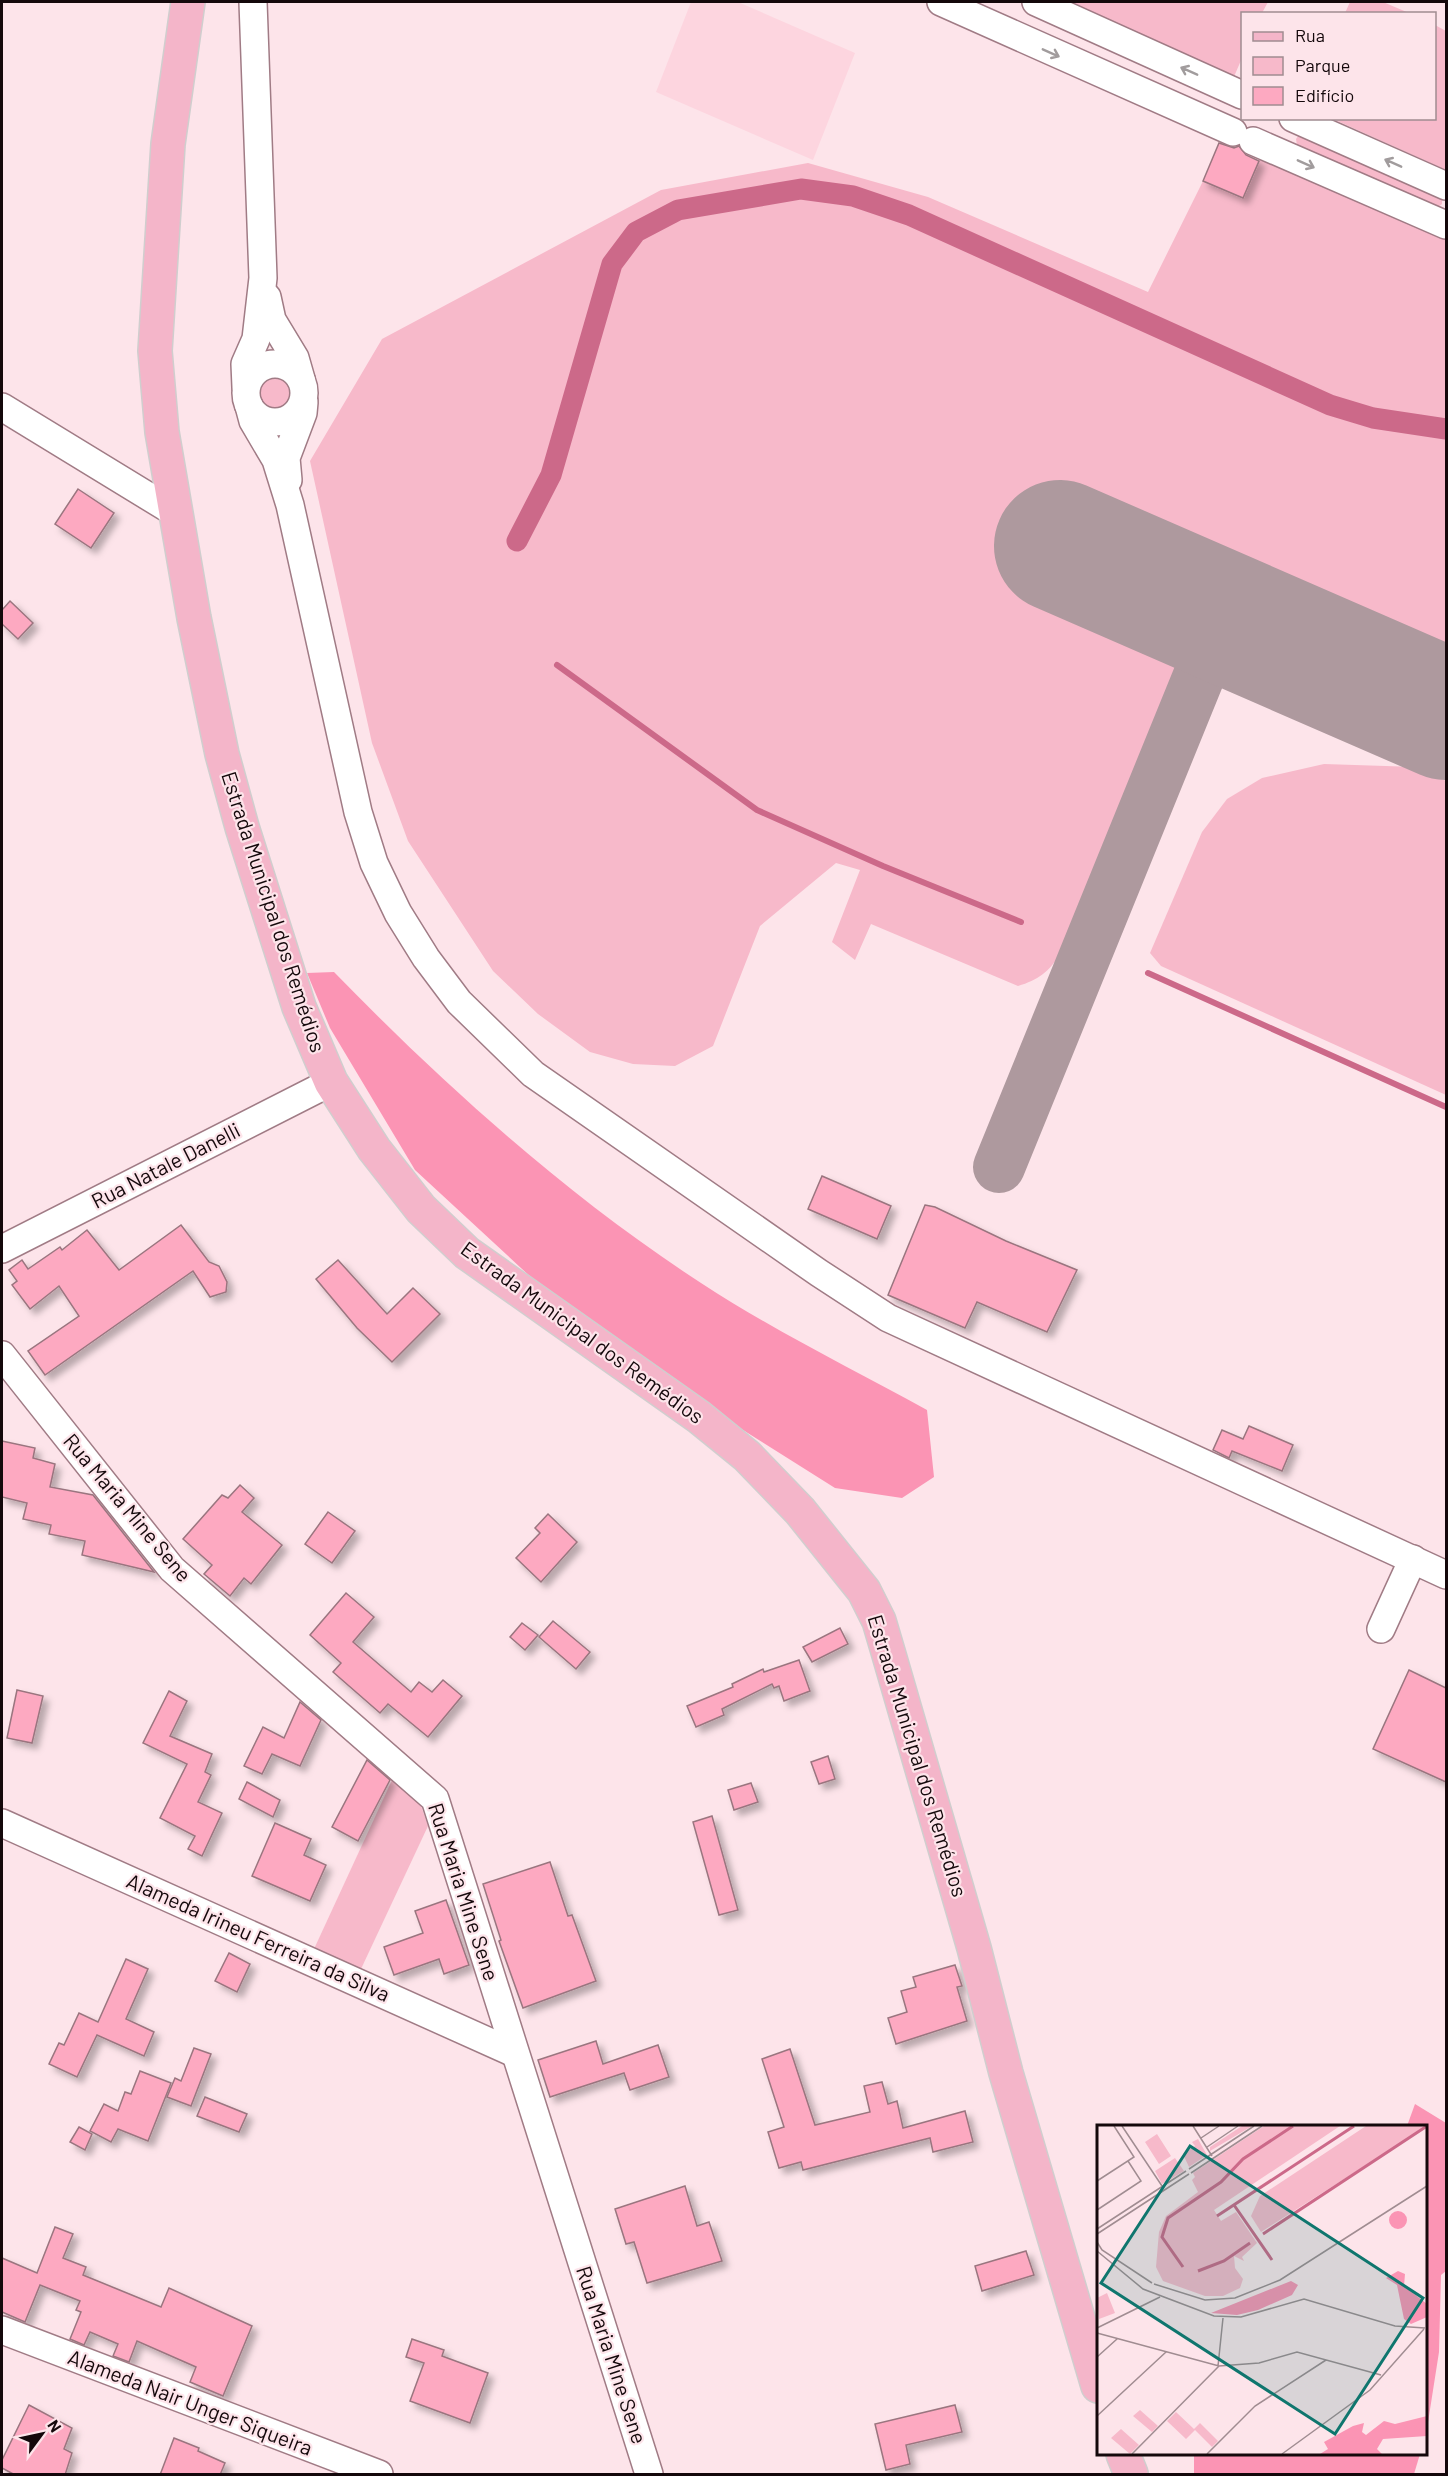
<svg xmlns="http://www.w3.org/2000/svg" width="1448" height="2476" viewBox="0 0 1448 2476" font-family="Barlow,sans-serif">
  <defs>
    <filter id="shadow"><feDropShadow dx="5.5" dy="5.5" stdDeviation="3" flood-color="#0004"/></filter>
  </defs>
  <rect width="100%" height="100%" fill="#fde4ea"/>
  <polygon fill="#fdd5df" points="691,2 738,2 855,53 813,160 656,92"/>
  <g fill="#f7b9ca">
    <polygon points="1062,2 1268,2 1262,13 1242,14 1242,58 1233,79"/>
    <polygon points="1350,2 1383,2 1409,13 1345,13"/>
    <polygon points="1435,25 1446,31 1446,170 1333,119 1434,118"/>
    <polygon points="1299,135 1442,194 1442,204 1438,207 1303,150 1297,145 1296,139"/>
    <path d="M1260,158l186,80v406l-360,-156 -50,112 146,64 -122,290c-11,18 -22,26 -42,32l-147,-62 -16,36 -23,-18 28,-72 -24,-7 -76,63 -47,120 -38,20 -42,-2 -43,-12 -52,-38 -45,-43 -85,-130 -36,-98 -62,-282 72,-122 279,-149 147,-27 120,34 220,95 55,-111 40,17z"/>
    <circle cx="274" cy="393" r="16"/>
    <polygon points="1324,764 1416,767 1446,781 1446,1095 1161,966 1150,953 1202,832 1227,799 1262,778"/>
    <polygon points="393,1778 419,1800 428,1826 361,1969 314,1949"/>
  </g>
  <g fill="#fb94b4">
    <path d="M334,972c111,114 233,224 367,311 72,47 151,86 226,127l7,67 -32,21 -67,-10 -111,-70 -163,-113 -146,-135 -85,-142 -23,-55z"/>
    <polygon points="1415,2104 1446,2123 1446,2271 1441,2275 1439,2352 1426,2435 1426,2126 1407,2126"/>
    <polygon points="1194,2454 1420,2454 1414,2474 1194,2474"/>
  </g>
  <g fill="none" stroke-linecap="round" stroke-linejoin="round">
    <g stroke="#cc6989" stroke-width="6">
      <polyline points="557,665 757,810 883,866 1021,922"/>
      <polyline points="1148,973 1446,1107"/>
    </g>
    <polyline stroke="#cc6989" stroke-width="21" points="517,541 551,475 612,264 636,232 678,210 801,189 853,196 909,215 1330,405 1373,418 1446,429"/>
    <polyline stroke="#ae999e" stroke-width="52" points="999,1167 1223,617"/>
    <polyline stroke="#ae999e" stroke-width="132" points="1060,546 1446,714"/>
  </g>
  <g fill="#fda9c1" stroke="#9a757f" stroke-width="1.5" filter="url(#shadow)">
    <polygon points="1219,143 1234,148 1239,146 1246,155 1259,161 1243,198 1203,181"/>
    <polygon points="78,489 114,513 91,548 55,524"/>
    <polygon points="10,601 33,623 18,639 2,624 2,610"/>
    <polygon points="822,1176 891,1206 877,1239 808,1209"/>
    <polygon points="925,1205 935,1207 1006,1241 1077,1270 1047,1332 977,1302 965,1328 888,1295"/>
    <polygon points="181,1225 209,1262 219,1266 227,1282 226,1292 210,1297 193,1271 45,1375 28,1351 79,1316 59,1286 30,1309 12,1285 17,1281 9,1270 22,1260 28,1269 60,1247 62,1250 87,1230 119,1270"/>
    <polygon points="338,1260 387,1314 413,1288 440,1314 392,1362 357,1328 316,1279"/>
    <polygon points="1249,1426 1293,1445 1282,1471 1232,1451 1229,1458 1213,1450 1222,1430 1243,1439"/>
    <polygon points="2,1441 35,1448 33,1458 55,1464 50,1487 93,1495 154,1572 82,1555 85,1541 49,1534 51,1525 23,1519 27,1503 2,1497"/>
    <polygon points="240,1485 254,1498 242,1512 282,1545 251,1584 244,1578 230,1596 204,1574 212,1565 183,1539 222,1495 228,1498"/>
    <polygon points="328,1512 355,1531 332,1563 305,1544"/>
    <polygon points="548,1514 577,1542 541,1582 516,1558 540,1533 535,1528"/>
    <polygon points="346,1593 374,1617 353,1642 411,1692 419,1682 432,1692 443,1680 462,1696 428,1737 388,1704 380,1713 333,1672 341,1663 310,1635"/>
    <polygon points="553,1621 590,1652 576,1669 539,1637"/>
    <polygon points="522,1623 538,1635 525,1650 510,1637"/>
    <polygon points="840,1628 848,1644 812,1662 803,1647"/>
    <polygon points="799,1660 810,1691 784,1701 779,1686 774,1688 772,1684 722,1709 724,1715 696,1727 687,1706 733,1687 732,1684 763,1669 764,1672"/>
    <polygon points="1409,1670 1446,1688 1446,1782 1373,1749"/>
    <polygon points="17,1690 43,1696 32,1743 7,1738"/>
    <polygon points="169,1691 187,1701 170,1736 212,1754 205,1772 211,1775 198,1802 222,1813 202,1856 188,1849 195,1836 160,1818 187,1764 143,1743"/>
    <polygon points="300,1702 321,1720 300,1766 272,1754 262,1774 244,1766 263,1727 284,1738"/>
    <polygon points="828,1756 835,1779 819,1784 811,1762"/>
    <polygon points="367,1760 390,1780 358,1841 332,1827"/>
    <polygon points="247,1782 280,1800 273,1817 239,1799"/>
    <polygon points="751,1783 758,1802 734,1810 728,1790"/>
    <polygon points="712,1816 738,1910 719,1915 693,1822"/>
    <polygon points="275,1823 311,1839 304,1855 326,1865 310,1901 252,1876"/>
    <polygon points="550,1862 568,1916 572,1915 596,1981 523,2008 499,1941 501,1940 483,1884"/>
    <polygon points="446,1900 469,1965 444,1974 439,1959 394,1975 384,1947 423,1933 415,1911"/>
    <polygon points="229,1953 250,1964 237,1992 215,1981"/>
    <polygon points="126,1959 148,1969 126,2019 154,2032 144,2056 97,2035 77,2077 49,2064 59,2043 64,2045 79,2013 98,2022"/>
    <polygon points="955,1965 962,1986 957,1987 967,2021 896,2044 888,2018 907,2012 901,1991 916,1987 913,1977"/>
    <polygon points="596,2041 603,2064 658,2045 669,2077 630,2090 624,2073 550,2097 538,2060"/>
    <polygon points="194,2048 211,2054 191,2106 167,2097 175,2078 181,2081"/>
    <polygon points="790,2049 815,2125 870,2112 864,2086 882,2082 888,2104 897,2101 903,2128 965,2111 973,2142 933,2152 930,2138 803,2170 801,2162 779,2168 768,2132 784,2127 762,2059"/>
    <polygon points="140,2071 171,2083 148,2141 118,2129 111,2142 90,2131 104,2104 118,2111 125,2092 131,2094"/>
    <polygon points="205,2097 247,2114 239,2132 197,2116"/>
    <polygon points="79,2127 92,2134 85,2150 70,2142"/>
    <polygon points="685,2186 697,2226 709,2222 722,2261 647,2283 634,2242 626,2244 615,2209"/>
    <polygon points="55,2227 73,2234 63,2258 86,2267 83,2275 161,2307 169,2288 252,2326 223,2396 190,2382 196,2367 137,2341 129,2362 113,2356 118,2344 90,2332 84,2345 70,2339 81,2312 76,2310 80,2301 40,2285 25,2322 2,2312 2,2258 37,2273"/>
    <polygon points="1026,2251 1034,2275 982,2291 975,2266"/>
    <polygon points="412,2339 444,2350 442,2356 488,2373 470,2423 410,2401 424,2363 406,2357"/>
    <polygon points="29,2405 72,2428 64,2449 72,2453 65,2475 15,2475 2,2468 2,2460"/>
    <polygon points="955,2405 962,2432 906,2445 910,2464 886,2470 875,2424"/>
    <polygon points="174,2438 199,2448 198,2451 225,2463 220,2475 160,2475"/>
  </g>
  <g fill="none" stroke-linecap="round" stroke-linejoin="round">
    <g stroke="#a07b85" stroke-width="30">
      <g id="minor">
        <polyline points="941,2 1233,132"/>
        <polyline points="1036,2 1242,95"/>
        <polyline points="1293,118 1446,186"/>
        <polyline points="1253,141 1446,225"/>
        <polyline points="267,297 272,320 295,358 301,379"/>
        <circle cx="275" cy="393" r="29"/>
        <polyline points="246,387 245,364 256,339 263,278 253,2"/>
        <polyline points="249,406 253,421 276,460 290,505 358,812 374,863 398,913 426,958 459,1002 533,1074 819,1273 888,1318 1446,1575"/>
        <polyline points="2,407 174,512"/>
        <polyline points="288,480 286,458 303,413 304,402"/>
        <polyline points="2,1249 331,1082"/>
        <polyline points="2,1355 172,1569 435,1799 649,2474"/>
        <polyline points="1381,1629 1413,1559"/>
        <polyline points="2,1823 514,2053"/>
        <polyline points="2,2330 379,2474"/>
      </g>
    </g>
    <g stroke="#d0cece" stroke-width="36">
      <g id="major">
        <polyline points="188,2 168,144 155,351 162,432 194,618 222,754 242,827 299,1007 331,1082 374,1149 421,1209 467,1253 699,1417 747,1456 800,1511 864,1591 879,1621 889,1655 974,1948 1006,2073 1098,2386"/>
        <polyline points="1123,2454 1131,2474"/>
      </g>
    </g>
    <use href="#minor" stroke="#fff" stroke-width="27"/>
    <use href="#major" stroke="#f4b5c9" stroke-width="33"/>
  </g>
  <defs><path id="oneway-shaft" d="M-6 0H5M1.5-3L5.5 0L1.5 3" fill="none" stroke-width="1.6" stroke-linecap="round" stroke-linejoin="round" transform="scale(1.5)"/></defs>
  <g stroke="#a19c9d">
    <use href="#oneway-shaft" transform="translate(1051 53) rotate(24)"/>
    <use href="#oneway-shaft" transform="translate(1189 71) rotate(-156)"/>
    <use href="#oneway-shaft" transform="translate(1393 163) rotate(-156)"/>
    <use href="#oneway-shaft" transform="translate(1306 164) rotate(24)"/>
  </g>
  <g text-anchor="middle" stroke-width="4.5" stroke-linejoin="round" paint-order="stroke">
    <g font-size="21" fill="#14080b" stroke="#fde4ea">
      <text transform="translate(273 912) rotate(72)" y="7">Estrada Municipal dos Remédios</text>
      <text transform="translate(166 1166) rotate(-27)" y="7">Rua Natale Danelli</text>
      <text transform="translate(582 1333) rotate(36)" y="7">Estrada Municipal dos Remédios</text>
      <text transform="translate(127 1508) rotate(50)" y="7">Rua Maria Mine Sene</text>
      <text transform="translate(917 1756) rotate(73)" y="7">Estrada Municipal dos Remédios</text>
      <text transform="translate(463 1892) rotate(72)" y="7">Rua Maria Mine Sene</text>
      <text transform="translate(258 1938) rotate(24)" y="7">Alameda Irineu Ferreira da Silva</text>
      <text transform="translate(611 2355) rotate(72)" y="7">Rua Maria Mine Sene</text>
      <text transform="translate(190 2403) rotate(21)" y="7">Alameda Nair Unger Siqueira</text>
    </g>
  </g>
  <g transform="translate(1097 2125)">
    <rect width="330" height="330" fill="#fde4ea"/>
    <path d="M145,1h10l-42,25v-4zM167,1h76l-126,84 7,11 15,-9 21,31 -15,14 2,4 -10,-5 1,12 8,11 -3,9 -17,8h-18l-42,-15 -7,-14 3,-35 7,-16 32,-24 -6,-12 3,-3 -2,-4zM269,1h61l-166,106 -10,-16 9,-20zM60,9l14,22 -12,8 -14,-22zM101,14l9,16 -18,12 -6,-13 12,-8 -3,-4zM78,33l9,13 -22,13 -7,-13zM10,168l8,20 -16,6 -2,-21zM43,285l18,16 -6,6 -19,-16zM79,287l18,17 6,-6 18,18 -6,6 -17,-17 -9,9 -19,-18zM24,304l18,16 -9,9 -19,-16z" fill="#f7b9ca"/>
    <path d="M292 95a9 9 0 1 1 18 0a9 9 0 1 1-18 0ZM301,146l7,3 -1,12 23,18v13l-16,7 -7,-5 -7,-34 -11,-7zM194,156l7,4 -6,10 -34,15 -21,5 -26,-2zM330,291v20l-44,3 -6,10 5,5h-62l8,-5 -4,-7 29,-16 11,-3 -2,9 4,3 18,-14 11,3z" fill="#fb94b4"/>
    <path fill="none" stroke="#cc6989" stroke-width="3" d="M137,80l38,55M120,91l137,-90M166,109l164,-108M86,142l-21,-30 6,-19 53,-36 22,-23 50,-33M101,146l26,-10 26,-18"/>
    <path fill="none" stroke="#a08c91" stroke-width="1.5" d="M25,1l40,60M96,1l19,30M104,13l18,-12M110,22l31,-21M92,44l65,-43M94,48l71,-47M0,56l37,-24 -20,-31M0,85l44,-29 -13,-20M0,104l89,-58M0,109l92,-60M0,117l5,8 50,33M0,126l46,38 71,27 27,1 63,-18 91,27 30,2M57,159l51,16 30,-2 45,-18 147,-94M0,203l63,-31M0,208l122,33 40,-3 38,-11 84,23M0,232l20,-18M121,241l5,-48M0,291l69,-64M35,329l87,-88M110,329l48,-48 71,-46M185,329l88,-64 54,-61"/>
    <path fill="#0f766e" fill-opacity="0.15" stroke="#0f766e" stroke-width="3" d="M93,21l233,152 -88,136 -234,-151z"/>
    <rect width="330" height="330" fill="none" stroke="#14080b" stroke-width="3"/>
  </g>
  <rect width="1448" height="2476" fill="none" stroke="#14080b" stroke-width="6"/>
  <rect x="1241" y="12" width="195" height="108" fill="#fde4ea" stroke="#a08c91" stroke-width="1.5"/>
  <rect x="1253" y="32" width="30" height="9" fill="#f4b5c9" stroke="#a08c91" stroke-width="1.5"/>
  <text x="1295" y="42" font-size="18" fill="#14080b">Rua</text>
  <rect x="1253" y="57" width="30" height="18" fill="#f7b9ca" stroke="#a08c91" stroke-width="1.5"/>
  <text x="1295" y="72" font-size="18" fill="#14080b">Parque</text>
  <rect x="1253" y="87" width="30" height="18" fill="#fda9c1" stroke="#a08c91" stroke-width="1.5"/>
  <text x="1295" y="102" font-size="18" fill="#14080b">Edifício</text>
  <g transform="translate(42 2434) rotate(57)" stroke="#fde4ea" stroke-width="4.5" paint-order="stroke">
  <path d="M0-4.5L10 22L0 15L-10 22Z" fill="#14080b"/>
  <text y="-9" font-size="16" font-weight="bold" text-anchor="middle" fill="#14080b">N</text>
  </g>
</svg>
